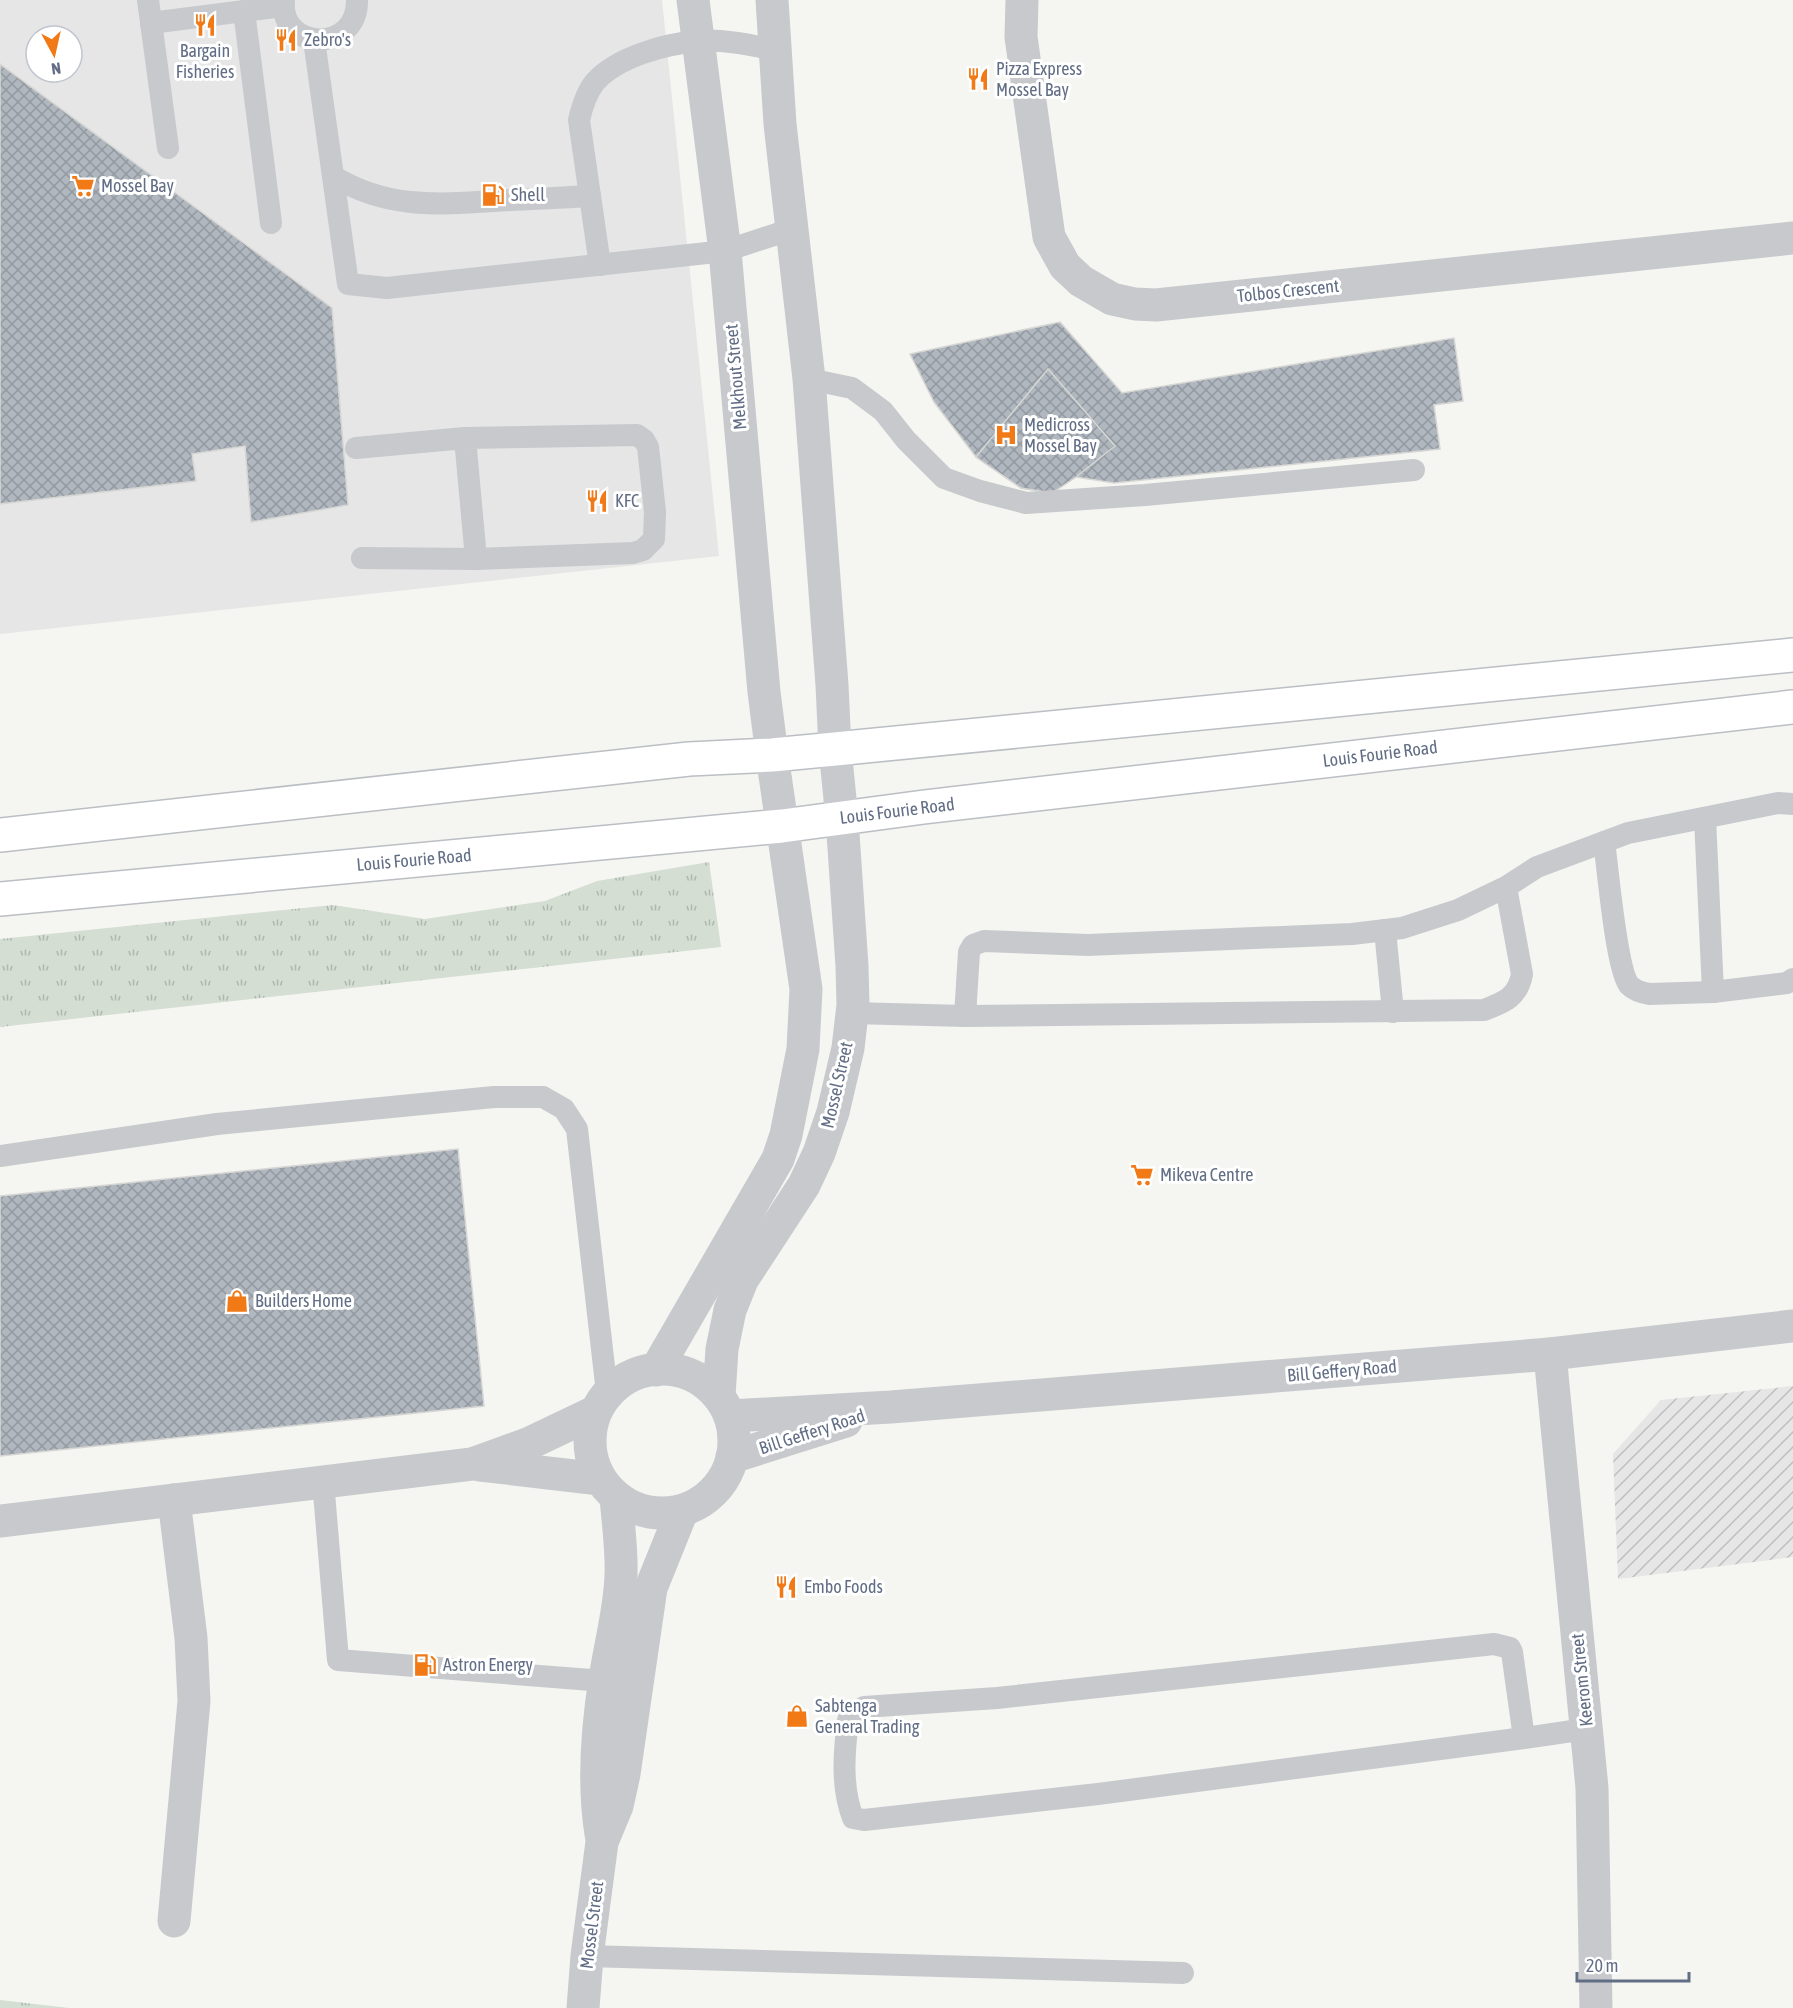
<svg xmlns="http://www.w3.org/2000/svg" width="1793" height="2008" viewBox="0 0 1793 2008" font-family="'Asap Condensed',sans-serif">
  <defs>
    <pattern id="industrial-furrows" width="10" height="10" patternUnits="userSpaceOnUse" patternTransform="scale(1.5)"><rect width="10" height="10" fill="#e5e6e5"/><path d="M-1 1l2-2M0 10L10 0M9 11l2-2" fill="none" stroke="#bdbfbf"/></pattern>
    <pattern id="grass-tufts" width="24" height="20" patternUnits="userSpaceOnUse" patternTransform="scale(1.5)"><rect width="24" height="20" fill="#d4ded2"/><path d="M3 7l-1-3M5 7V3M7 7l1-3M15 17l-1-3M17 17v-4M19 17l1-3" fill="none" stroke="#afb8b0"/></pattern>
    <pattern id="building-cross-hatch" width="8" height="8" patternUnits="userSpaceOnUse" patternTransform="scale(1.5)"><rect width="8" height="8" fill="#b1b7be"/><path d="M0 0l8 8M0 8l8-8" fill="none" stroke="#9399a0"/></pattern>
  </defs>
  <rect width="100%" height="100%" fill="#f5f6f1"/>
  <path fill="#e5e6e5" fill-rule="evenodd" d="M0,0h662l57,556 -719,78zM36,36h36v36h-36z"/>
  <polygon fill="url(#industrial-furrows)" points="1793,1386 1793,1557 1618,1579 1613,1454 1661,1400"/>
  <g fill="url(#grass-tufts)">
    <polygon points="709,862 721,947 0,1027 0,939 333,905 425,919 545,901 597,881"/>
    <polygon points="0,2000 69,2008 0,2008"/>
  </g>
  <g fill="url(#building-cross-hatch)" stroke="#d6d7d4" stroke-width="1.5">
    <polygon points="0,64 332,308 348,505 251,522 245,446 192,454 196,481 0,504"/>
    <polygon points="1060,322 1122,393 1454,338 1463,401 1434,405 1440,449 1114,483 1076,477 1052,493 1021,488 976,457 934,402 910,354"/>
    <polygon points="1048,369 1115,446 1076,477 1052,493 1021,488 976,457"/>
    <polygon points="458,1149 484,1406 0,1456 0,1196"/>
  </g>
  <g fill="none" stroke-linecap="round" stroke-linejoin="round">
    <g stroke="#bbbec3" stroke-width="36">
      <g id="secondary">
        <polyline points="0,835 689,759 772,755 835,749 1793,655"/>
        <polyline points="0,899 782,826 924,807 1793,707"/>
      </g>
    </g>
    <g stroke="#c7c9cd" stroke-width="22">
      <polyline points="148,0 168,148"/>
      <path d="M284,0c-5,51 74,54 73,0"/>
      <polyline points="244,11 271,223"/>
      <polyline points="151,23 283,6"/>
      <polyline points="314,40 348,284 387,288 725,251 792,229"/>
      <path d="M333,176c52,32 101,29 161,25 32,-2 64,-3 96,-5"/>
      <path d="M600,265l-21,-145c3,-13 7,-27 16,-38 22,-25 70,-38 103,-41 25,-2 53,4 78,9"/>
      <polyline points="809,379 852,388 883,411 906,440 944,478 980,491 1026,503 1145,495 1414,470"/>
      <polyline points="356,448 465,438 637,435 644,440 648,447 655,512 654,539 643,550 633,553 476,559 465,438"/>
      <polyline points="362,558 476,559"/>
      <polyline points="1705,818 1713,992"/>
      <path d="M1604,842c4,26 12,126 25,143 5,5 14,8 21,9l63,-2 74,-9 6,-4"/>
      <path d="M1506,887l16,87c-4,23 -17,28 -38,36l-519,6 4,-64 4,-7 11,-4 104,4 264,-11 50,-6 56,-18 48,-23 31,-20 91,-34 150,-30 15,1"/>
      <polyline points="1385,930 1393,1012"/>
      <polyline points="852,1013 965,1016"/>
      <polyline points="0,1156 217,1124 494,1097 543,1097 564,1109 577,1129 607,1393"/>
      <polyline points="323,1481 338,1660 604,1681"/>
      <path d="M1524,1738l-12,-86 -2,-4 -16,-4 -497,54 -133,9 -16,13c-4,32 -7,67 5,98l11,2 234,-26 426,-56 62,-9"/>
      <polyline points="587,1956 1183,1973"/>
    </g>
    <g stroke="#c7c9cd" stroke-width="33">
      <polyline points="693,0 725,251 764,692 772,755"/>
      <polyline points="772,0 780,124 809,379 832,685 835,749"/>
      <polyline points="1022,0 1021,37 1049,237 1065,266 1081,281 1112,299 1135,304 1156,305 1793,238"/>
      <polyline points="1550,1354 1592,1788 1596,2008"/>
      <polyline points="480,1465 600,1479"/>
      <polyline points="0,1521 472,1464 530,1443 595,1412"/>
      <path d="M601,1834c-8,-50 -4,-104 4,-155 5,-34 15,-69 16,-104 1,-26 -3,-52 -5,-78"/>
      <polyline points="174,1921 194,1701 191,1638 174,1500"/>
      <polyline points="583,2008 587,1956 602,1842 617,1806 624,1774 651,1588 682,1511"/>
    </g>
    <g stroke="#c7c9cd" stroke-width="33">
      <circle cx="662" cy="1441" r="72"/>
      <polyline points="656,1370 778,1159 786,1135 803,1049 806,989 772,755"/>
      <polyline points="719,1396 722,1349 730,1310 742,1280 804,1185 819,1153 833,1112 848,1048 853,1005 852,966 842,819 835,749"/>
      <polyline points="730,1416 891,1407 1550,1354 1793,1326"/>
      <polyline points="732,1457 846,1421"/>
    </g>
    <use href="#secondary" stroke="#fff" stroke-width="33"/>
  </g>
  <defs>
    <g id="restaurant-bare" transform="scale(1.8)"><path d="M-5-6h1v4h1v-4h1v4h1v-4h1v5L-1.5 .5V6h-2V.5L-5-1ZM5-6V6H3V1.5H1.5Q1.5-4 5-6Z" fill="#f17916" stroke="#fff" stroke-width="2.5" paint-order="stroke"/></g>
    <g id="supermarket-bare" transform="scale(1.8)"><path d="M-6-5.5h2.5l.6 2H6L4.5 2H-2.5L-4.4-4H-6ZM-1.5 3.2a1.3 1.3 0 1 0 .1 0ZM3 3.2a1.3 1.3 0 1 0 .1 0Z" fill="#f17916" stroke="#fff" stroke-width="2.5" paint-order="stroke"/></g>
    <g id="fuel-bare" transform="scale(1.8)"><path d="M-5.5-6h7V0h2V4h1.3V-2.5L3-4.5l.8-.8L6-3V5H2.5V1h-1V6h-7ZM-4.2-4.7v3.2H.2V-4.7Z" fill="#f17916" stroke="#fff" stroke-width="2.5" paint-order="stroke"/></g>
    <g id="hospital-bare" transform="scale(1.8)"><path d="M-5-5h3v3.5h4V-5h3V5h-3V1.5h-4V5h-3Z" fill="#f17916" stroke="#fff" stroke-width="2.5" paint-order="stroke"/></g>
    <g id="shop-bare" transform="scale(1.8)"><path d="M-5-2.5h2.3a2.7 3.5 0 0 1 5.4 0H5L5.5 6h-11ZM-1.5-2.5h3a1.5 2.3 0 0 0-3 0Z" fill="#f17916" stroke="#fff" stroke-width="2.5" paint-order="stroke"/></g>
  </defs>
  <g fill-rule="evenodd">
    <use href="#restaurant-bare" x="205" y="25"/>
    <use href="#restaurant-bare" x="286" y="40"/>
    <use href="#restaurant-bare" x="978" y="79"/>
    <use href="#supermarket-bare" x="83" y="186"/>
    <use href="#fuel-bare" x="493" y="195"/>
    <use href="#hospital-bare" x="1006" y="435"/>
    <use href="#restaurant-bare" x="597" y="501"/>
    <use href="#supermarket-bare" x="1142" y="1175"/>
    <use href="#shop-bare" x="237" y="1301"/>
    <use href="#restaurant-bare" x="786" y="1587"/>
    <use href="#fuel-bare" x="425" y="1665"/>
    <use href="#shop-bare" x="797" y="1716"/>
  </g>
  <g text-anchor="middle" stroke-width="6" stroke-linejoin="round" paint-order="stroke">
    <g font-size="18" fill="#626e85" stroke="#fff" text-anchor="start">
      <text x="304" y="46">Zebro's</text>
      <text x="205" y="57" text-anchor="middle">Bargain<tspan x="205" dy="21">Fisheries</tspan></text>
      <text x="996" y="75">Pizza Express<tspan x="996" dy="21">Mossel Bay</tspan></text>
      <text x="101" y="192">Mossel Bay</text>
      <text x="511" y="201">Shell</text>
      <text x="1024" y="431">Medicross<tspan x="1024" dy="21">Mossel Bay</tspan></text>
      <text x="615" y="507">KFC</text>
      <text x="1160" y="1181">Mikeva Centre</text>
      <text x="255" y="1307">Builders Home</text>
      <text x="804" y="1593">Embo Foods</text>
      <text x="443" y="1671">Astron Energy</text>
      <text x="815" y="1712">Sabtenga<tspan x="815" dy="21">General Trading</tspan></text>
    </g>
    <g font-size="18" fill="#626e85" stroke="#fff">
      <text transform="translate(1288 291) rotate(-6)" y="6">Tolbos Crescent</text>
      <text transform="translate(736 377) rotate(-95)" y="6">Melkhout Street</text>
      <text transform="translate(1380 754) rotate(-7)" y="6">Louis Fourie Road</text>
      <text transform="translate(897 811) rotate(-7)" y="6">Louis Fourie Road</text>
      <text transform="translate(414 860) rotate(-5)" y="6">Louis Fourie Road</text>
      <text transform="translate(837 1085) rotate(-77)" y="6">Mossel Street</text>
      <text transform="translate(1342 1371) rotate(-5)" y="6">Bill Geffery Road</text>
      <text transform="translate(812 1432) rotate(-18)" y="6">Bill Geffery Road</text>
      <text transform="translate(1582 1680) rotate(-96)" y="6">Keerom Street</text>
      <text transform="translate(592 1925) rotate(-83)" y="6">Mossel Street</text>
    </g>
  </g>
  <g transform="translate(54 54) rotate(172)"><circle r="28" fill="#ffffff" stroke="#c0c5ce" stroke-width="1.5"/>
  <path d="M0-4.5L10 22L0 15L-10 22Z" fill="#f17916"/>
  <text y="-9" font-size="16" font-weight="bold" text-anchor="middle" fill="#626e85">N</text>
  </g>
  <path d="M1577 1972v9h112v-9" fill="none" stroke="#626e85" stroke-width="3"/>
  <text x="1586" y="1972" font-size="18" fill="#626e85" stroke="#ffffff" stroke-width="4.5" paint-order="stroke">20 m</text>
</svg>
